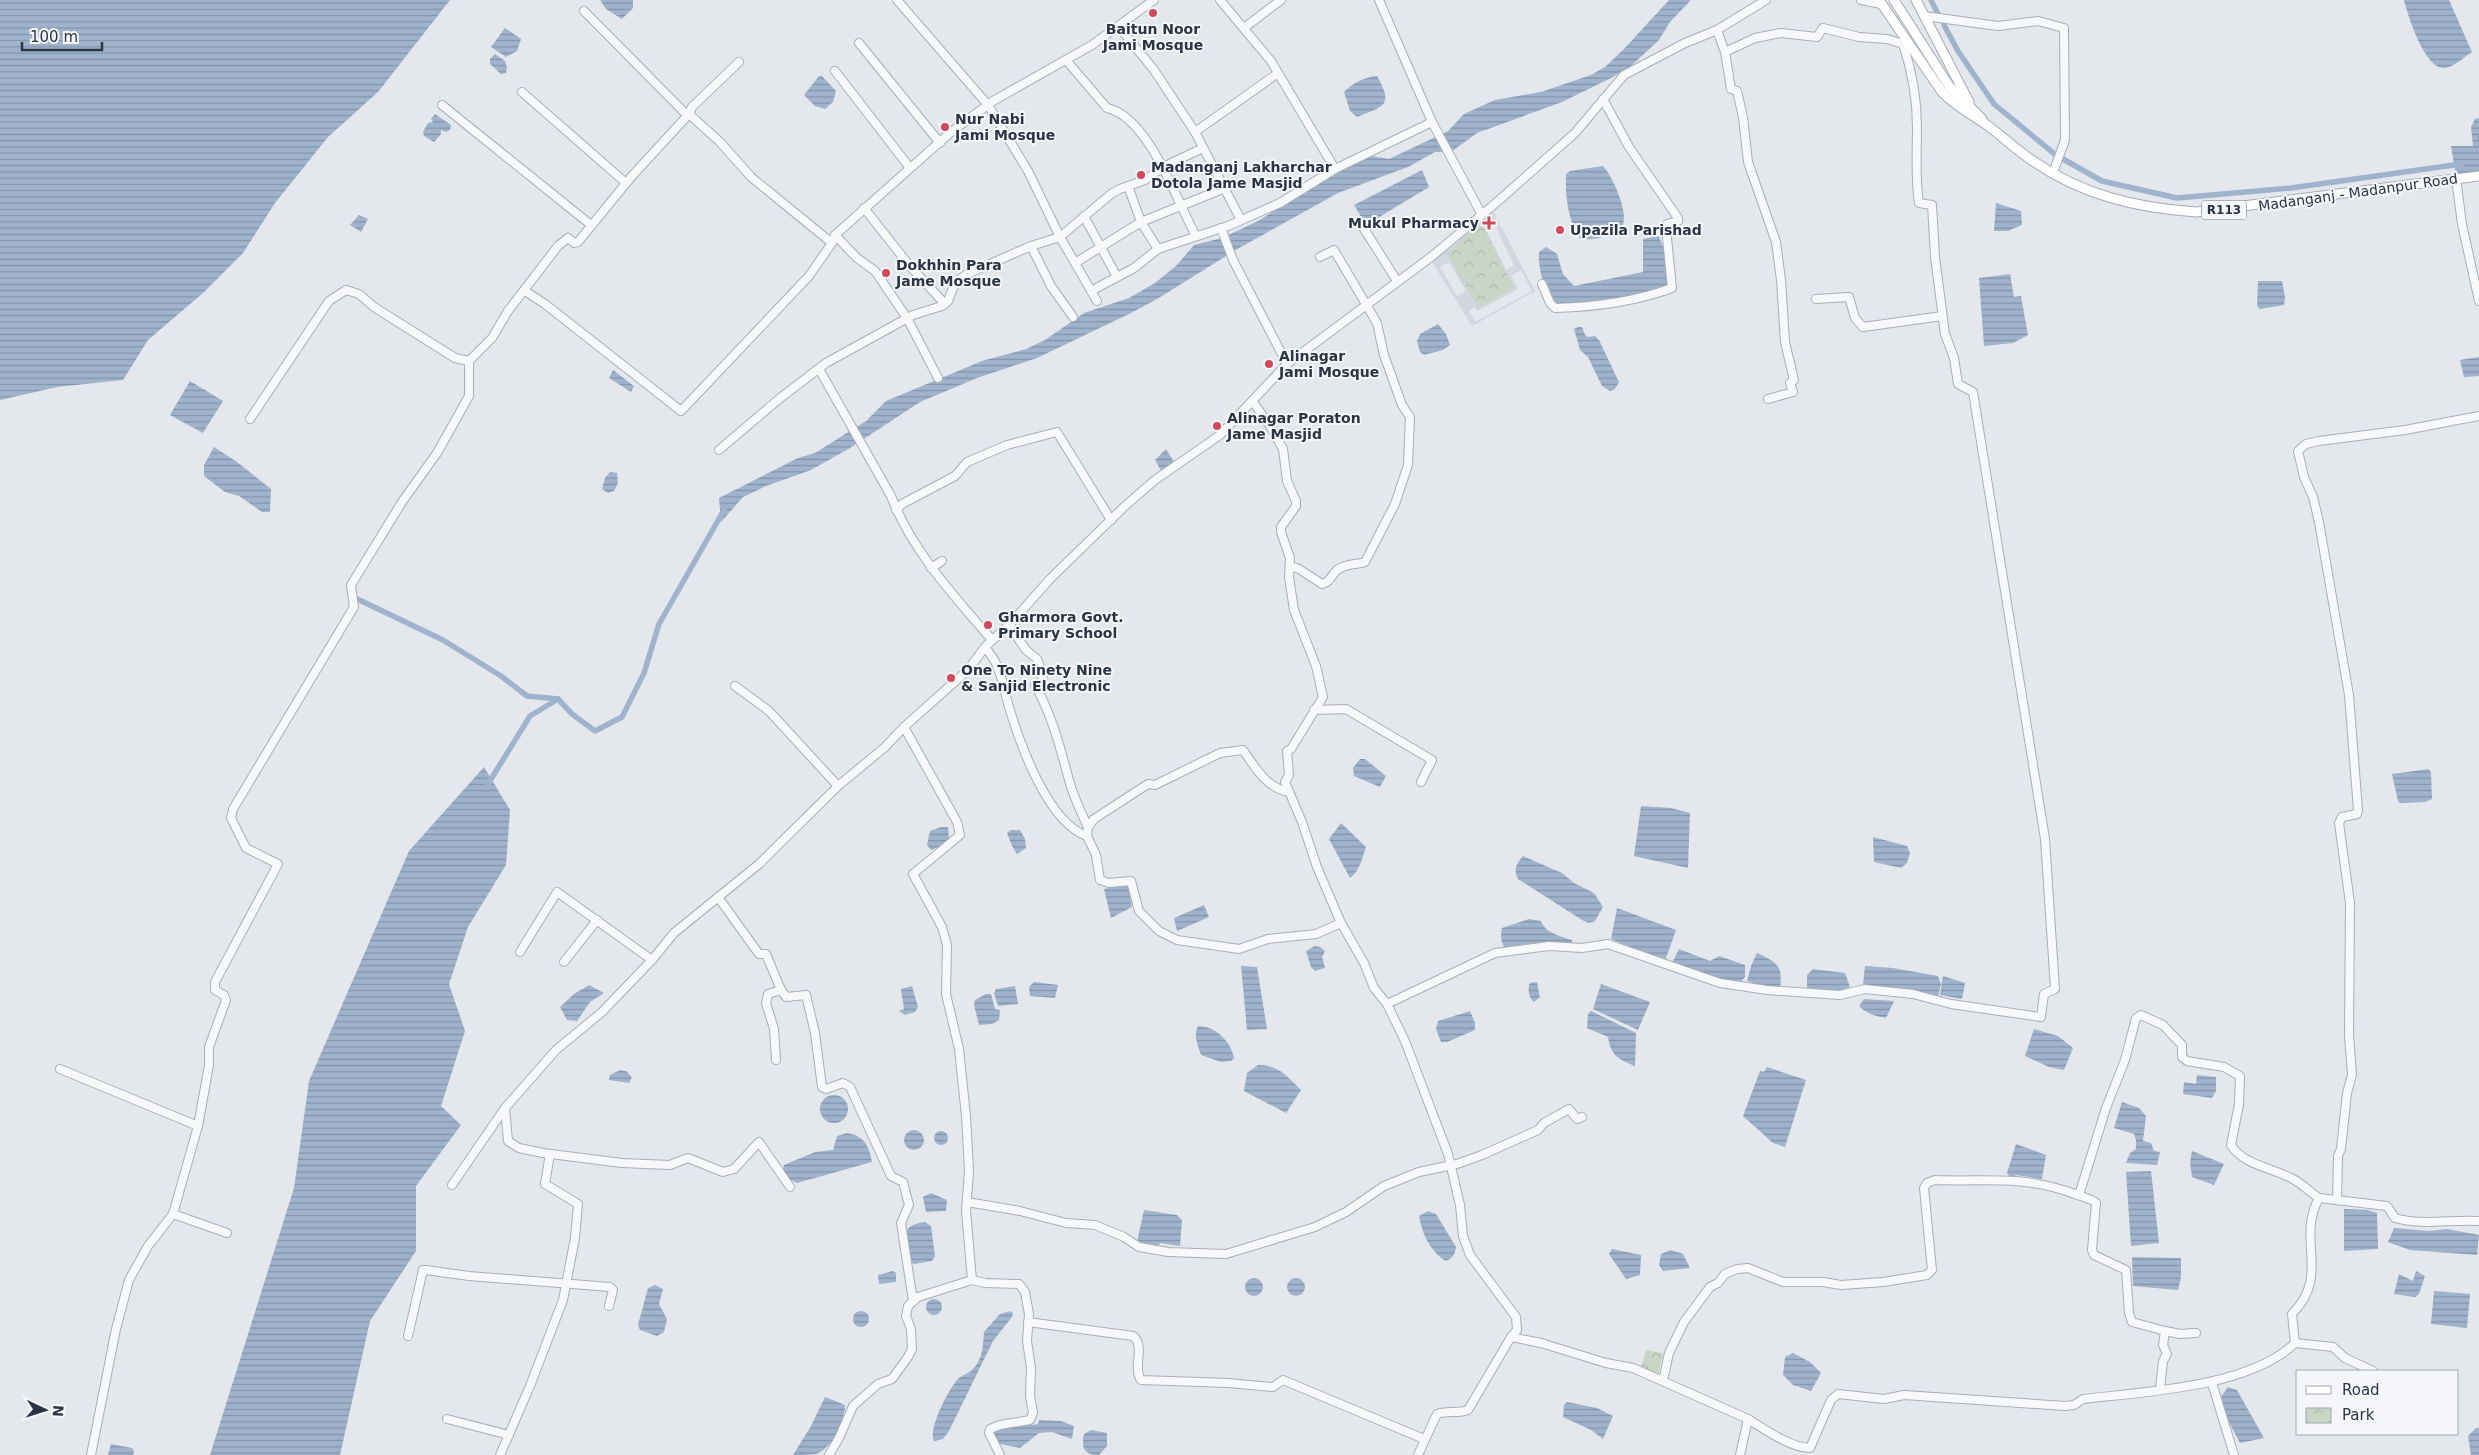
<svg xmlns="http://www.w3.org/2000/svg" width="2479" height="1455" viewBox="0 0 2479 1455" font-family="'DejaVu Sans',sans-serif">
  <defs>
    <pattern id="park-crowns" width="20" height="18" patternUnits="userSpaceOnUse" patternTransform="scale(1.25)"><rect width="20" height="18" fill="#c9d6c5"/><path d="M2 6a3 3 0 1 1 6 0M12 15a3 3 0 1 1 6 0" fill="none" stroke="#adb8ab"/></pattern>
    <pattern id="water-rules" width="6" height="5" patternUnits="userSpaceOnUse" patternTransform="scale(1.25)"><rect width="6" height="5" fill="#9fb4cc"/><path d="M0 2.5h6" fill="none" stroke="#8293a7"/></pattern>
  </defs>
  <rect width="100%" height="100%" fill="#e4e7ec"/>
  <path fill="#d2d6de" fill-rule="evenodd" d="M1493,211l42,80 -63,35 -40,-64zM1495,225l19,41 -8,4 -20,-41zM1449,262l17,29 -9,5 -17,-29zM1521,270l11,21 -57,31 -6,-11 6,-4 2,4 41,-22 -7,-13z"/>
  <g fill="url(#park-crowns)">
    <polygon points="1481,223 1514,288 1478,308 1447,253"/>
    <polygon points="1646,1350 1663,1353 1658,1376 1641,1367"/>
  </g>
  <g fill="url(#water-rules)">
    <polygon points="0,0 450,0 378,92 328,137 275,203 243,253 203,293 148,340 123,380 57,387 0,400"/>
    <polygon points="600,0 633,0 633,8 622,19 606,9"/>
    <polygon points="1669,0 1691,0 1670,22 1659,40 1631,66 1613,77 1562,102 1477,133 1451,152 1435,152 1408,167 1338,193 1239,248 1157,299 1131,313 1037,358 977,378 920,402 850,448 811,470 766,486 743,497 721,522 719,498 798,458 815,453 866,421 886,401 982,361 1026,349 1045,340 1084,313 1129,298 1155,283 1176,266 1194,245 1222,238 1258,221 1331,176 1372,156 1389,159 1448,131 1464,114 1495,100 1541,92 1591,75 1605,67 1624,49"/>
    <path d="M2404,0h45l23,52c-8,5 -18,15 -27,16 -20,2 -37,-52 -41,-68z"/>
    <polygon points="505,28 521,39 517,51 506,57 491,47"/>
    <polygon points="495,54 505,61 507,67 506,73 501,74 490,64 490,59"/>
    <polygon points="819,76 822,76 836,91 833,102 825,109 815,106 804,95"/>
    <path d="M1377,76c17,30 7,30 -20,41l-7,-6 -6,-19c9,-9 20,-15 33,-16z"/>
    <polygon points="435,114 451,125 450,130 446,132 441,130 441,134 434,142 424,136 423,132 428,123 433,122 431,119"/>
    <polygon points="2479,118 2479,173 2456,176 2451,146 2473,146 2471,127 2475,119"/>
    <path d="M1603,166c10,11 25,45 20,59 -3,11 -34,16 -43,14 -12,-18 -15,-43 -14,-65l4,-3z"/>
    <polygon points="1422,170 1429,187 1366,225 1354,205"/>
    <polygon points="1996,203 2021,211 2022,225 2008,231 1994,231"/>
    <polygon points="359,215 368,219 361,232 350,225"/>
    <path d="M1659,236l5,13 3,36 -40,13 -72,8c-10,-18 -17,-33 -16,-54l7,-5 11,7 6,20 11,12 69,-14v-33z"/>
    <polygon points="2010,274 2014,297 2021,296 2028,335 2013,343 1984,346 1979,278"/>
    <polygon points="2258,281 2282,281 2285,297 2284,305 2260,309 2257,306"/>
    <polygon points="1438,324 1446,334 1450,345 1443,350 1424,355 1420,352 1417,341 1420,334"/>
    <polygon points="1578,327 1582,327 1585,335 1588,337 1595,336 1599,340 1619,382 1615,389 1610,391 1602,386 1588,357 1580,350 1574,329"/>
    <polygon points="2479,357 2479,376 2464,377 2460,360"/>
    <polygon points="613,370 634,386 631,392 609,378"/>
    <polygon points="190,381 223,401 203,433 170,415"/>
    <polygon points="214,447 237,462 271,489 270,512 262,512 239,496 225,492 204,476 204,465"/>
    <polygon points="1166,449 1174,462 1162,472 1155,460"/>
    <polygon points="610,472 617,473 618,483 614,491 608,493 602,489 605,478"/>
    <polygon points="1360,759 1365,759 1386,776 1380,787 1354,776 1353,768"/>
    <polygon points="484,767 510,810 506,865 468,927 449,984 465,1031 441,1106 461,1125 416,1186 416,1251 370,1321 340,1455 210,1455 294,1188 309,1081 409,851"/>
    <polygon points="2429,769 2431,773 2432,799 2425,802 2400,803 2398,801 2392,774"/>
    <polygon points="1641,806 1671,808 1690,813 1688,868 1634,856"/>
    <path d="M1341,823l25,24c-4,11 -6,24 -16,31l-21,-39z"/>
    <polygon points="941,827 948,827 949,838 946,844 931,850 927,845 930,831"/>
    <polygon points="1011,830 1020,830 1025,839 1026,848 1017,854 1012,846 1007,833"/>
    <polygon points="1873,837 1907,846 1910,853 1907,863 1901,868 1874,862"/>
    <path d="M1523,856l39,17 12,10 20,10 9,14 -8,14 -6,2 -7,-3 -64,-41c-5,-9 -1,-16 5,-23z"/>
    <polygon points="1123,884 1128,886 1132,907 1111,918 1104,889"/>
    <polygon points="1204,905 1209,917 1177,931 1174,918"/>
    <polygon points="1617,908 1676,930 1665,961 1611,939"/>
    <path d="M1529,919l12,2c3,11 20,16 31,19l1,6 -66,4c-6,-5 -7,-15 -5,-22z"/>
    <polygon points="1315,946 1320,947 1325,951 1322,957 1325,968 1315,971 1311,967 1306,951"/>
    <polygon points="1679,949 1710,961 1719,956 1745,965 1745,977 1740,983 1716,979 1672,963"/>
    <path d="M1757,953c21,10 26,12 23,36h-12l-21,-8 4,-15z"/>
    <polygon points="1241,966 1257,967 1267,1029 1247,1030"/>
    <polygon points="1865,966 1893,968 1938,976 1941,984 1938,997 1915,991 1863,985"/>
    <polygon points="1813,969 1845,973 1850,987 1840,991 1807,989 1807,975"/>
    <polygon points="1943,976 1965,983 1962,999 1940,995"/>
    <polygon points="1034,982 1058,985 1055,998 1030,996 1029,987"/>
    <path d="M1537,982l3,15 -6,5c-5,-4 -7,-13 -4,-19z"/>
    <polygon points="1601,984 1650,1002 1638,1030 1593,1009"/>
    <polygon points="589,985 604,993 590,1002 577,1021 567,1020 560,1007 574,994"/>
    <polygon points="912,986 918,1007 915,1012 905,1015 899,1011 904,1009 901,989"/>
    <polygon points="1015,986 1018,1004 998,1006 994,993 996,989"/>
    <polygon points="986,994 991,994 995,1009 1000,1010 999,1020 992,1024 979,1025 974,1005 975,1000"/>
    <path d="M1864,999l30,2 -8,17c-11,-2 -19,-4 -27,-12z"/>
    <polygon points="1470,1011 1475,1023 1475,1030 1447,1042 1441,1042 1436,1029 1438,1021"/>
    <path d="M1591,1011l45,22 -1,33c-17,-7 -24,-10 -27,-29l-21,-9 1,-14z"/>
    <path d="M1198,1026c17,0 33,15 36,32l-3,3 -10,1 -20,-7c-3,-10 -8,-19 -3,-29z"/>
    <polygon points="2034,1029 2058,1036 2073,1048 2064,1070 2049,1067 2025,1056"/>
    <path d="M1258,1065c20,0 29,11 43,25l-15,23 -42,-22 3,-18z"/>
    <polygon points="1767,1067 1806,1080 1785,1147 1773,1143 1743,1116 1760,1071 1764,1072"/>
    <polygon points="620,1070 626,1071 632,1077 629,1083 609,1080 610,1075"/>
    <polygon points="2197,1075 2216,1077 2216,1091 2212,1098 2183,1094 2184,1082 2196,1084"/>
    <circle cx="834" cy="1109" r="14"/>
    <polygon points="2122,1102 2139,1108 2146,1116 2143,1141 2151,1143 2154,1151 2160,1152 2157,1165 2126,1163 2130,1153 2136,1149 2136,1140 2134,1134 2114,1128"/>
    <circle cx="914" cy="1140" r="10"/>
    <circle cx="941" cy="1138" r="7"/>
    <path d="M847,1133c17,3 22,12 25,29l-75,21 -8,-4 -7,-7 2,-7 31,-13 18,-2 4,-14z"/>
    <polygon points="2016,1144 2046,1155 2042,1179 2016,1175 2011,1179 2007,1173"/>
    <polygon points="2192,1151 2224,1164 2214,1185 2192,1177 2190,1162"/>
    <polygon points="2151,1171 2159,1243 2131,1246 2126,1172"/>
    <polygon points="931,1193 947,1200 946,1211 926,1212 923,1197"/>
    <polygon points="2344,1209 2368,1210 2377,1213 2378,1249 2344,1251"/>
    <polygon points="1144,1210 1177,1215 1182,1220 1180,1246 1160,1243 1158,1247 1150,1247 1137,1242"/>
    <path d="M1428,1211l8,3 20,33c-1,7 -3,11 -10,14 -16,-9 -24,-28 -27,-45z"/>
    <path d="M925,1222l6,4 4,30 -3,5 -18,3 -4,-2c-4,-21 -13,-37 15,-40z"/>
    <polygon points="2394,1228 2429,1231 2447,1229 2479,1235 2477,1255 2410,1250 2388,1242"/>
    <polygon points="1612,1249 1641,1255 1640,1275 1626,1279 1609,1254"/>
    <polygon points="1671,1250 1683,1254 1690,1268 1663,1271 1659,1265 1661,1254"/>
    <polygon points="2132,1257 2181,1258 2181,1277 2178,1290 2133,1286"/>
    <polygon points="893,1271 896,1273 896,1282 879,1284 878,1275"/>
    <polygon points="2416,1271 2425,1276 2419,1294 2415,1297 2394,1294 2399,1274 2413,1281"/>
    <circle cx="1254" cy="1287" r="9"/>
    <circle cx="1296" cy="1287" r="9"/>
    <polygon points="655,1285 663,1289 659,1304 667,1319 664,1332 657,1336 640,1330 638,1325 648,1288"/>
    <polygon points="2434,1291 2470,1294 2467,1328 2431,1324"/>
    <circle cx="934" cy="1307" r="8"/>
    <circle cx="861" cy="1319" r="8"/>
    <path d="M1010,1311l3,2 -1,4 -19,24 -44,90 -6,8 -9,2c-6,-13 14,-50 23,-61 4,-5 12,-6 16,-11 10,-10 10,-24 11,-37l16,-18z"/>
    <polygon points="1793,1353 1810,1362 1821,1373 1811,1391 1793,1385 1783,1375 1785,1357"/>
    <polygon points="2228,1387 2237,1390 2264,1438 2240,1443 2218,1401"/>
    <path d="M825,1397l20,8c0,15 -13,44 -29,49 -6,1 -16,1 -23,1l18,-29z"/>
    <polygon points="1567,1402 1597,1408 1613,1416 1603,1439 1591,1430 1563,1417 1564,1405"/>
    <polygon points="1039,1420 1061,1421 1074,1426 1072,1439 1052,1432 1039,1433 1020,1448 1000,1444 993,1435 996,1429 1013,1427 1028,1422 1033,1425 1038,1424"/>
    <polygon points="2476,1428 2479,1429 2479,1455 2471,1455 2468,1436"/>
    <path d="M1091,1430l16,3v13l-8,9c-15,0 -18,-7 -15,-21z"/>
    <polygon points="111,1444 132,1448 134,1451 133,1455 108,1455"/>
  </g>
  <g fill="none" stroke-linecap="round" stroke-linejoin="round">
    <g stroke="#9fb4cc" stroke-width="5.5">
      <polyline points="1931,0 1938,14"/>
      <polyline points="1944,25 1958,51 1994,104 2057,156"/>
      <polyline points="2063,159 2102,181 2177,198 2291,188 2461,164"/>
      <polyline points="353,597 443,640 501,676 527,696 558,699 572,714 595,731 622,717 644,673 659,624 724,510"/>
      <polyline points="488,784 530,716 558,699"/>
    </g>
    <g stroke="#a9aeb7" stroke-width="10">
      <g id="minor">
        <polyline points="897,0 988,105 1028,171 1060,237 1097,301"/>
        <polyline points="1220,0 1271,61 1335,169"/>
        <polyline points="1379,0 1432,122 1482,215"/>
        <polyline points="1861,0 1881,4"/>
        <polyline points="584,11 687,115"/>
        <polyline points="1924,16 1998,26 2038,21 2064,28 2065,140 2053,173"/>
        <polyline points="1119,27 1154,70 1195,132 1241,220"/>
        <polyline points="1244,28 1281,0"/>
        <polyline points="1717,30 1725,52 1731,89 1737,91 1743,117 1748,162 1776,242 1781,280 1785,342 1794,380 1790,383 1793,392 1768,399"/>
        <polyline points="859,43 940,143"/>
        <path d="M1066,60l41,48c42,9 70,94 89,128"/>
        <polyline points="835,71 910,168"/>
        <polyline points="522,92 626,183"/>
        <polyline points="442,105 591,225"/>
        <polyline points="689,114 692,107 739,62"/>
        <polyline points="1195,132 1278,73"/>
        <polyline points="2456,178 2462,224 2479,301"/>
        <polyline points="1128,186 1141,222 1158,249"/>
        <polyline points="864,208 909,265 945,304"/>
        <polyline points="1084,216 1117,277"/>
        <polyline points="1361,224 1397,281"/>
        <polyline points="1221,228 1233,260 1287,364"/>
        <polyline points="835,235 857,258 875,271 907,318 938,378"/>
        <polyline points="1031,246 1051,286 1073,317"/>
        <polyline points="1075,263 1141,222 1225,188"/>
        <path d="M1542,284l8,19 5,5c40,-1 79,-6 117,-20l-6,-60 1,-4 11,-3v-3l-49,-71 -26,-48"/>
        <polyline points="525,291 545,304 681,411 809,276 832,243 835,235 951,132 993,101 1092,45 1154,0"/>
        <polyline points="1091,291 1134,268 1158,249 1228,226 1280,203 1335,169 1432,122"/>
        <polyline points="1816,299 1849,297 1855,318 1863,327 1942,316"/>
        <path d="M819,369l72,127c21,55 63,100 101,144"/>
        <polyline points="1253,402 1272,429 1283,449 1287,481 1296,501 1296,506 1281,527 1281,532 1290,558 1289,577 1294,610 1316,666 1323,697 1291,749 1287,751 1289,775 1285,782 1302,822 1317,867 1341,923 1364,963 1374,988 1387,1004 1405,1041 1448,1154 1460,1205 1463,1236 1470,1255 1516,1317 1517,1330 1511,1337 1541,1343 1606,1363 1633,1368 1748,1419 1740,1455"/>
        <polyline points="250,419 329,301 346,290 359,294 374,307 455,358 469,361"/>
        <polyline points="719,450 779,399 826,363 913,315 942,306 948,301 955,283 967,274 1031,246 1060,237 1111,194 1120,189 1145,180 1163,167 1203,148"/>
        <polyline points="896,510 902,504 955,476 967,462 1007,445 1057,432 1111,520"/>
        <path d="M1290,566l9,3 23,15c9,-2 9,-9 15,-14 9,-7 19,-5 28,-8l30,-58 13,-39 2,-48 -8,-12 -18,-50 -7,-32 -43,-73 -14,7"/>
        <polyline points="931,568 942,561"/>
        <path d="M1009,625l17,25 11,9 6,16 -1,6 -7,4c17,30 25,62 34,95 4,16 12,32 19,47"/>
        <path d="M985,647c4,6 10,12 12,19 6,13 8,28 12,41 11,37 39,116 78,129"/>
        <polyline points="735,686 769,711 838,786"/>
        <polyline points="1314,710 1346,709 1432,760 1421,782"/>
        <polyline points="904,727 957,822 960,835 913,874 942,927 947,945 946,994 959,1049 966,1116 969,1171 966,1211 972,1280 985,1283 1019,1284 1025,1292 1029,1314 1027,1341 1031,1368 1030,1396 1033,1413 1030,1420 1000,1425 990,1429 989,1433 1000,1455"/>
        <path d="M1289,792c-23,-4 -34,-25 -46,-42l-23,3 -65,32 -7,-1 -54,35 -6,8 -1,9 9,19 4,25 9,3 22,-2 8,30 20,20 18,9 62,9 29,-10 48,-5 25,-11"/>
        <polyline points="718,897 759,954 766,954 781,990 786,997 806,995 815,1033 822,1087 826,1089 843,1083 850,1087 891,1176 903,1182 909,1205 901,1223 913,1301"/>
        <polyline points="520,952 557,892 652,960"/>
        <polyline points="564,962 597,920"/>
        <path d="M1387,1004l108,-51 54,-7 33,2 26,-4 112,39 47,7 73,5 25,-6 48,5 38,10 90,13 3,-23 11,-5 -10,-150 -72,-447 -15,-8 -4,-26 -9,-24 -10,-77 -3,-52 -13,-2c-4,-25 -2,-51 -2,-76 0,-29 -5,-56 -14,-83l-16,-5 -28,-2 -36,-9 -6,9 -36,-4 -26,5 -30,14"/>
        <polyline points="776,1060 774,1029 766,1003 768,994 781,990"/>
        <polyline points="60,1069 198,1126"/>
        <polyline points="452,1185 505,1108"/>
        <polyline points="790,1187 759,1142 734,1169 723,1172 688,1158 670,1165 622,1163 543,1153 519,1148 508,1141 505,1108 556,1050 602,1012 652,960 674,933 759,864 838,786 885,747 904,727 968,670 985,647 1009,625 1050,579 1125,506 1155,480 1220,435 1287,364 1431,257 1497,202 1575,133 1624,75 1685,43 1717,30 1766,0"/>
        <path d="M2079,1195l27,-87 19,-48 11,-42 5,-3 22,10 19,20v12l5,4 37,6 16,9 -1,28 -8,41c12,20 42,23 62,34 9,5 17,13 26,19"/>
        <polyline points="2337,1200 2338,1156 2341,1149 2347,1093 2352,1075 2349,1035 2350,903 2339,823 2342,817 2357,814 2358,810 2349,695 2319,522 2313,497 2304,477 2298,451 2306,444 2319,441 2405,430 2479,416"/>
        <polyline points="967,1202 1020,1211 1066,1223 1095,1225 1124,1237 1139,1247 1168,1252 1226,1254 1315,1227 1346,1212 1384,1186 1419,1172 1457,1164 1482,1155 1538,1130 1544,1123 1569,1109 1577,1119 1582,1117"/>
        <polyline points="173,1214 227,1233"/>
        <path d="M1028,1322l105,14c13,10 -1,31 8,44l87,3 45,4 10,-7 141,59"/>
        <polyline points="2165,1331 2180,1334 2196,1333"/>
        <polyline points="408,1336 423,1270 426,1270 469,1276 610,1287 613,1290 609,1306"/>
        <polyline points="2295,1343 2333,1347 2345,1358 2373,1371"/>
        <path d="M1663,1381l6,-28 15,-31 26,-35 8,-4 7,-9 12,-5 11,-1 35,14h40l18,3 42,-3 44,-7 5,-5 -8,-82 3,-5 8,-3c51,2 90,-5 140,14 7,3 15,4 21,9l-4,47 2,5 32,15 3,43 3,9 33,9 -2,14 4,9 -4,7 -3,28"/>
        <polyline points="2212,1383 2234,1455"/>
        <polyline points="447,1419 509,1435"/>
        <path d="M1748,1419c18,11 41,28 62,29l21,-48 7,-6 46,5 20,-4 161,11 9,-1 9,-6c61,-7 167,-12 212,-56l-3,-29c39,-39 4,-74 27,-116l68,8 8,12c28,8 55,1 84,3"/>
        <polyline points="91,1455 116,1329 129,1280 148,1246 173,1214 198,1126 209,1065 209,1047 226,1000 224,995 215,990 215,982 278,864 246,848 231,818 233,809 354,607 351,585 402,502 437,453 469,396 469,361 492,338 508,311 558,246 568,238 574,243 578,242 632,176 689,114 720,142 751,177 832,243"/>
        <polyline points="500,1455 530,1386 563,1300 575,1238 578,1204 545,1184 550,1154"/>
        <polyline points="829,1455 839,1438 853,1406 878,1384 892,1379 908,1357 912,1349 911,1329 906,1316 908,1306 918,1297 972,1280"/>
        <path d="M1418,1455l19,-41c11,-4 21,0 31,-4l43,-73"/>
      </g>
    </g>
    <g stroke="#a3abb8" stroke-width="11">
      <g id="major">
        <path d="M1879,0l63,92c15,16 32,23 49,36 14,11 27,23 42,33 49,34 104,47 163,51l283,-36"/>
        <polyline points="1894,0 1949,86 1982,119"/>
        <polyline points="1916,0 1969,102"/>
      </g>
    </g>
    <use href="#minor" stroke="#f7f8fa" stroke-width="8"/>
    <use href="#major" stroke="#fff" stroke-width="9"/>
  </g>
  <g fill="#d1495b" stroke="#f4f6f9" stroke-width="2">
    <circle cx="1153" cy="13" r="5"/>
    <circle cx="945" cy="127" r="5"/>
    <circle cx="1141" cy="175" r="5"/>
    <path d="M1486.5 215.5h5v5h5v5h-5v5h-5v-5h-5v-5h5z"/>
    <circle cx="1560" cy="230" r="5"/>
    <circle cx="886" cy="273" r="5"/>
    <circle cx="1269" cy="364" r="5"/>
    <circle cx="1217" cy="426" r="5"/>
    <circle cx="988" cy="625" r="5"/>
    <circle cx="951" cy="678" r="5"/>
  </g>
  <g text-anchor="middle" stroke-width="4" stroke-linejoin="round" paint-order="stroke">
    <rect fill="#f4f6f9" stroke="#676e7b" stroke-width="1" x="2201.5" y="200.5" width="45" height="19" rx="4"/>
    <g font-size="12" font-weight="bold" fill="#2b3445">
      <text x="2224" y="214">R113</text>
    </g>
    <g font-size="14" font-weight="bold" fill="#2b3445" stroke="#f4f6f9" text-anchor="start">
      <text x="1153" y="34" text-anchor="middle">Baitun Noor<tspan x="1153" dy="16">Jami Mosque</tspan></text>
      <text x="955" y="124">Nur Nabi<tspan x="955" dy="16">Jami Mosque</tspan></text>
      <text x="1151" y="172">Madanganj Lakharchar<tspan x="1151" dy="16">Dotola Jame Masjid</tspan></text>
      <text x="1479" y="228" text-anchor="end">Mukul Pharmacy</text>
      <text x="1570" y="235">Upazila Parishad</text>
      <text x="896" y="270">Dokhhin Para<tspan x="896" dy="16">Jame Mosque</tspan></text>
      <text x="1279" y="361">Alinagar<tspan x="1279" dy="16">Jami Mosque</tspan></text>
      <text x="1227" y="423">Alinagar Poraton<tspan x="1227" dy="16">Jame Masjid</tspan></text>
      <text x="998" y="622">Gharmora Govt.<tspan x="998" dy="16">Primary School</tspan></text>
      <text x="961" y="675">One To Ninety Nine<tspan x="961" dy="16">&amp; Sanjid Electronic</tspan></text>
    </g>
    <g font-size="14" fill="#2b3445" stroke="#f4f6f9">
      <text transform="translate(2358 192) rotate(-8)" y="5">Madanganj - Madanpur Road</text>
    </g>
  </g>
  <rect x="2296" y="1370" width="162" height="65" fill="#f4f6f9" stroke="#a4a8b1"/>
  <rect x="2306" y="1386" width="25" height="8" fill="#ffffff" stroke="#a4a8b1"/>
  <text x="2342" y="1395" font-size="15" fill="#2b3445">Road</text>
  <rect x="2306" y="1408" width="25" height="15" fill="url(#park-crowns)" stroke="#a4a8b1"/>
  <text x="2342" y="1420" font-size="15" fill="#2b3445">Park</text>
  <g transform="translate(45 1410) rotate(94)" stroke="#f4f6f9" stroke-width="4" paint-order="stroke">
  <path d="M0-4L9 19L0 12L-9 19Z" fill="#2b3445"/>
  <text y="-8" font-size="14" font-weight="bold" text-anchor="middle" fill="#2b3445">N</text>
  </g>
  <path d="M22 42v8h80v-8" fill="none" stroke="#2b3445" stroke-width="2.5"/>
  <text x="30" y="42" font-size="15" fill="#2b3445" stroke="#f4f6f9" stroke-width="4" paint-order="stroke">100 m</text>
</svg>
